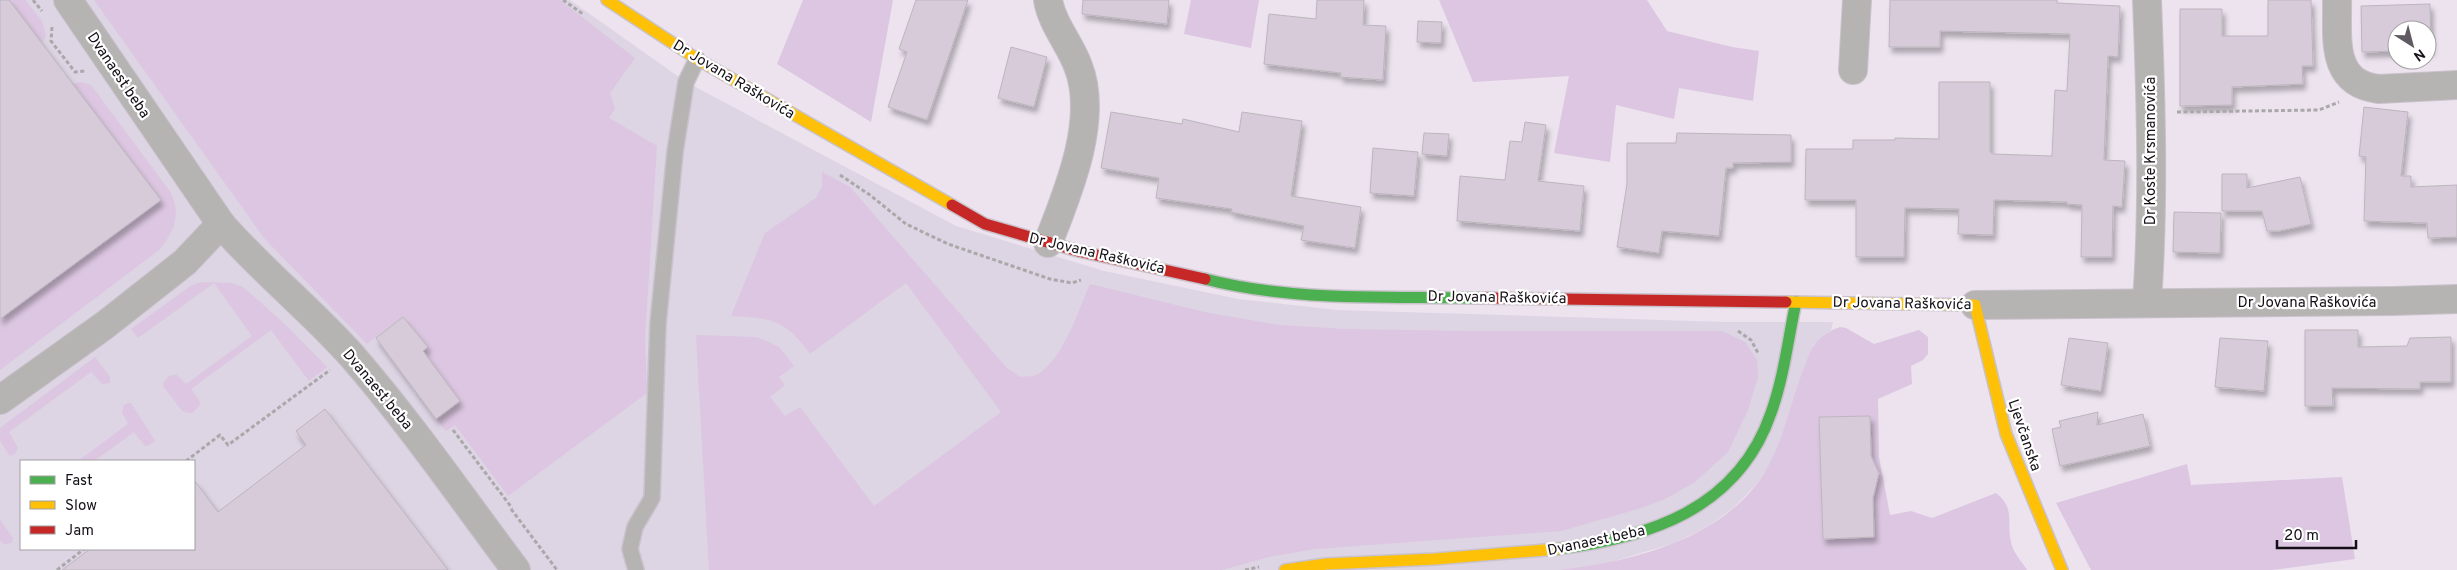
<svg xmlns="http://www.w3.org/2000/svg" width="2457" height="570" viewBox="0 0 2457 570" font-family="Overpass,sans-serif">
  <defs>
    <filter id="shadow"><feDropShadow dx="3" dy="5.5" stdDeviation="2.5" flood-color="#0004"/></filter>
  </defs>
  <rect width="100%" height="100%" fill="#ece3ee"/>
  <path fill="#ddd4e4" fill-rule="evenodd" d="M0,0h570l116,82 270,144 148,45 134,28 99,11 387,12h109l-2,8 -17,14 -41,115 -17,26 -24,24 -27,19 -31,15 -76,23 -39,4h-1559zM21,461h173v88h-173z"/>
  <g fill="#dcc6e1" fill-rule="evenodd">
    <polygon points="9,0 25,0 42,21 46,36 42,43"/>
    <polygon points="94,0 560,0 635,58 610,93 615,108 609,118 657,146 645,338 647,393 508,496 455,425 446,431 436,419 460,401 423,351 428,347 403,317 367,344 264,238"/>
    <polygon points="803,0 893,0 871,122 777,64"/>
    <polygon points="1191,0 1259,0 1251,48 1184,34"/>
    <polygon points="1439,0 1647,0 1667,31 1732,47 1759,51 1753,101 1679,88 1674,119 1616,105 1610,162 1554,153 1569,76 1473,82"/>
    <path d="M82,82l9,3 80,108c10,23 3,39 -12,57l-159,120v-51l161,-119 -89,-116z"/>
    <path d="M822,172l28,15 157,181 13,9c5,-1 11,0 16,-2 27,-14 42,-64 54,-91l119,29 71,12 64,4 125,2h253l23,11 12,18 1,17 -10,33 -20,42 -33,30 -30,17 -24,9 -80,23 -246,18 -46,8 -47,13h-513l-13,-235 60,2 11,4 12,6 15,19 -15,11 6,8 -15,12 15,19 15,-9 74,99 127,-94 -95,-129 -96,71c-24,-34 -39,-36 -79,-38l34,-83 51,-35 6,-11z"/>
    <path d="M202,282l29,1 12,4 45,40 39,40 -18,14 -38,-51 -80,59 8,11 1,5 -8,8 -9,-1 -20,-26c1,-7 7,-12 14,-11l9,9 66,-48 -38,-53 -76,55 -7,-9 61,-44z"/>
    <path d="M1840,327l6,1 28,16 45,-14 9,7v17l-5,6 -12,6 1,18 -34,15 1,58 11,58 21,-4 21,7 64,-25c20,16 10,29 15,49 1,9 11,20 16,28h-468c69,-8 153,-28 198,-86 25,-34 32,-78 47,-116 3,-7 6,-18 11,-24 6,-8 16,-14 25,-17zM1870,416l1,40 8,17 -6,25 1,39 -51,2 -4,-122z"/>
    <polygon points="95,357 110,377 110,383 102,384 91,372 9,432 18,448 15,454 10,456 0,441 0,428"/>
    <polygon points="128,403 131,403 155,441 147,446 144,445 134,432 94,461 78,461 128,424 122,412 124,405"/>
    <polygon points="2187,464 2191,485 2342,477 2355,559 2272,570 2091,570 2056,503"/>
    <polygon points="0,520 13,538 12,543 4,544 0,540"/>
  </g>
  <g fill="#d7cbda" stroke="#bcb5bd" filter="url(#shadow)">
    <polygon points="0,0 9,0 161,200 0,319"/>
    <polygon points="916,0 968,0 927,120 888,107 907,52 899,49"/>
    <polygon points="1083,0 1169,0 1167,24 1082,14"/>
    <polygon points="1317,0 1364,0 1363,25 1386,26 1383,80 1340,77 1341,73 1264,64 1269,14 1316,19"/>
    <polygon points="1890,0 2057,0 2057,3 2120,6 2118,57 2108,56 2104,160 2125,161 2122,207 2113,206 2112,257 2081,257 2082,205 2067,204 2067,202 1994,200 1993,235 1958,234 1959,209 1905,208 1904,257 1856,257 1856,200 1805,200 1806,149 1853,149 1853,140 1895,140 1895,138 1939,139 1939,82 1990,82 1990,152 1993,154 2052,156 2055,90 2067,91 2070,34 1940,31 1940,47 1889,47"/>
    <polygon points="2268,0 2311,0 2313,66 2302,66 2303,84 2232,87 2232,105 2180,106 2180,9 2222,9 2222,36 2268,36"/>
    <polygon points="2430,4 2431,50 2427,50 2427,30 2397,30 2397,51 2362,52 2361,6"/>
    <polygon points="1418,21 1442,22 1441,43 1417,42"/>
    <polygon points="1011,47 1047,57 1034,107 998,98"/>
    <polygon points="2364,107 2408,112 2401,176 2411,176 2411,187 2457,185 2457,237 2428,238 2427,223 2364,221 2366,157 2359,156"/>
    <polygon points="1111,112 1182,124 1183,119 1239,132 1242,112 1302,121 1291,196 1361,207 1355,248 1301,240 1304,226 1231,212 1232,209 1156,198 1159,178 1101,168"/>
    <polygon points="1525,122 1546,125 1538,181 1584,186 1580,231 1457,221 1460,176 1505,180 1510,141 1522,142"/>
    <polygon points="1424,133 1449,134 1447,156 1422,154"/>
    <polygon points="1677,133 1791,135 1791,162 1733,163 1733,168 1726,168 1719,236 1662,231 1659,253 1617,247 1627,184 1627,143 1676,143"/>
    <polygon points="1373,148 1418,152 1414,196 1370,193"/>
    <polygon points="2222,174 2247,174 2247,188 2300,177 2311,224 2279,231 2267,231 2262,211 2222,211"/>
    <polygon points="2174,212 2221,213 2220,253 2173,252"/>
    <polygon points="403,317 428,347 423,351 460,401 436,419 376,338"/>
    <polygon points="2305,330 2358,330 2358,347 2407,346 2410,338 2451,337 2451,382 2420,382 2420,389 2332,388 2333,406 2305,406"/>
    <polygon points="2069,338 2108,343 2101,391 2061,385"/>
    <polygon points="2220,338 2268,341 2264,391 2215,387"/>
    <polygon points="325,409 448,570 62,570 90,549 194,549 194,480 218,512 306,445 296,431"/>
    <polygon points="2098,412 2097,425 2143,414 2150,446 2060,466 2052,429 2061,427 2059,421"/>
    <polygon points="1870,416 1871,456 1879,473 1873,498 1874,537 1823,539 1819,417"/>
  </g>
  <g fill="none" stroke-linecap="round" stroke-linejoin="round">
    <g stroke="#c9c2cb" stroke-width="18">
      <polyline id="lane" points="636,570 630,549 635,527 652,498 658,324 675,152 686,82 697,59"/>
    </g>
    <g stroke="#c9c2cb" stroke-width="30">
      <g id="street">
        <path d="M2147,0c4,101 7,202 0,302"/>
        <path d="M2337,0c1,37 -8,83 42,89l78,-4"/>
        <polyline points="1853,70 1857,0"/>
        <path d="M221,224c41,47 90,86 131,132 59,68 110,142 164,214"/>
        <path d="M1048,243c20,-51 51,-124 30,-177 -8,-22 -26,-42 -30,-66"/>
        <polyline points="1975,305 2393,301 2457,299"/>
        <polyline points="0,400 105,325 185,262 221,224 68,0"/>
      </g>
    </g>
    <g stroke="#c9c2cb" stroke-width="14">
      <g id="fast">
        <path d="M1205,279c89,23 183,17 274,19"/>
        <path d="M1557,549c92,-11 181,-40 214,-136 13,-36 17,-74 25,-111"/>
      </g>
    </g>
    <g stroke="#c9c2cb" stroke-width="14">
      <g id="slow">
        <polyline points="607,0 697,59 952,205"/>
        <polyline points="1786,302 1975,305 2006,434 2062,570"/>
        <polyline points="1285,570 1326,564 1435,559 1557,549"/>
      </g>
    </g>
    <g stroke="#c9c2cb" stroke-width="14">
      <g id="jam">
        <polyline points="952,205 985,224 1078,251 1205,279"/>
        <polyline points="1479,298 1786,302"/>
      </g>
    </g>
    <g stroke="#aba8aa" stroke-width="3" stroke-dasharray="4 2.5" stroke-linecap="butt">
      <polyline points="33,0 42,11"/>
      <polyline points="563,0 583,14"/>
      <polyline points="52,27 51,41 75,72 85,71"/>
      <polyline points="2177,112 2319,110 2339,102"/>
      <polyline points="840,175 870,195 906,224 948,244 1050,279 1072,283 1081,280"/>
      <polyline points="1738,331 1751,340 1758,353"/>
      <polyline points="453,430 512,508"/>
      <polyline points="186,461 220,435 228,445 330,370"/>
      <polyline points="511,509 557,570"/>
      <polyline points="57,570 84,549"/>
      <polyline points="1245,570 1259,567"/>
    </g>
    <use href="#lane" stroke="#b6b3b3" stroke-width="15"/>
    <use href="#street" stroke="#b6b3b3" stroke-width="28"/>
    <use href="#fast" stroke="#4caf50" stroke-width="11"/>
    <use href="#slow" stroke="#ffc107" stroke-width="11"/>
    <use href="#jam" stroke="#c62828" stroke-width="11"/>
  </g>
  <g text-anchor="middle" stroke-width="4.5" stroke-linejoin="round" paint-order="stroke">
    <g font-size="15" fill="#151017" stroke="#fff">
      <text transform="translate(119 75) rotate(56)" y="5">Dvanaest beba</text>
      <text transform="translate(734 79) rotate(31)" y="5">Dr Jovana Raškovića</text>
      <text transform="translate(2150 151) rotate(-90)" y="5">Dr Koste Krsmanovića</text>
      <text transform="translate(1097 253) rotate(13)" y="5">Dr Jovana Raškovića</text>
      <text transform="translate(1497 297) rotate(1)" y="5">Dr Jovana Raškovića</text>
      <text x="2307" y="307">Dr Jovana Raškovića</text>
      <text transform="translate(1902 303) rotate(1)" y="5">Dr Jovana Raškovića</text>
      <text transform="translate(378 389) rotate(50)" y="5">Dvanaest beba</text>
      <text transform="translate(2025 435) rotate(71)" y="5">Ljevčanska</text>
      <text transform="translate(1596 540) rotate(-12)" y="5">Dvanaest beba</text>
    </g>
  </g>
  <rect x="20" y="460" width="175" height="90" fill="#ffffff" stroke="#a19fa2"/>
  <rect x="30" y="476" width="25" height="8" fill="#4caf50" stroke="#a19fa2"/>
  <text x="65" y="485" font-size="15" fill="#151017">Fast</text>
  <rect x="30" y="501" width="25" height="8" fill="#ffc107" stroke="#a19fa2"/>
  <text x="65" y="510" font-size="15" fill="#151017">Slow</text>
  <rect x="30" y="526" width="25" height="8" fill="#c62828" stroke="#a19fa2"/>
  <text x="65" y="535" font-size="15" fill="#151017">Jam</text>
  <g transform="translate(2412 45) rotate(144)"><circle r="24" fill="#ffffff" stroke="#a19fa2"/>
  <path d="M0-4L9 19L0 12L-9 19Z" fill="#605a62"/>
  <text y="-8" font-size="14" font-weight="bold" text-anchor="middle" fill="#151017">N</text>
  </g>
  <path d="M2277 540v8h79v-8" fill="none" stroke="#151017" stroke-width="2.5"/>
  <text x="2284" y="540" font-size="15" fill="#151017" stroke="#ffffff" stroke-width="4" paint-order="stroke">20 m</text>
</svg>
